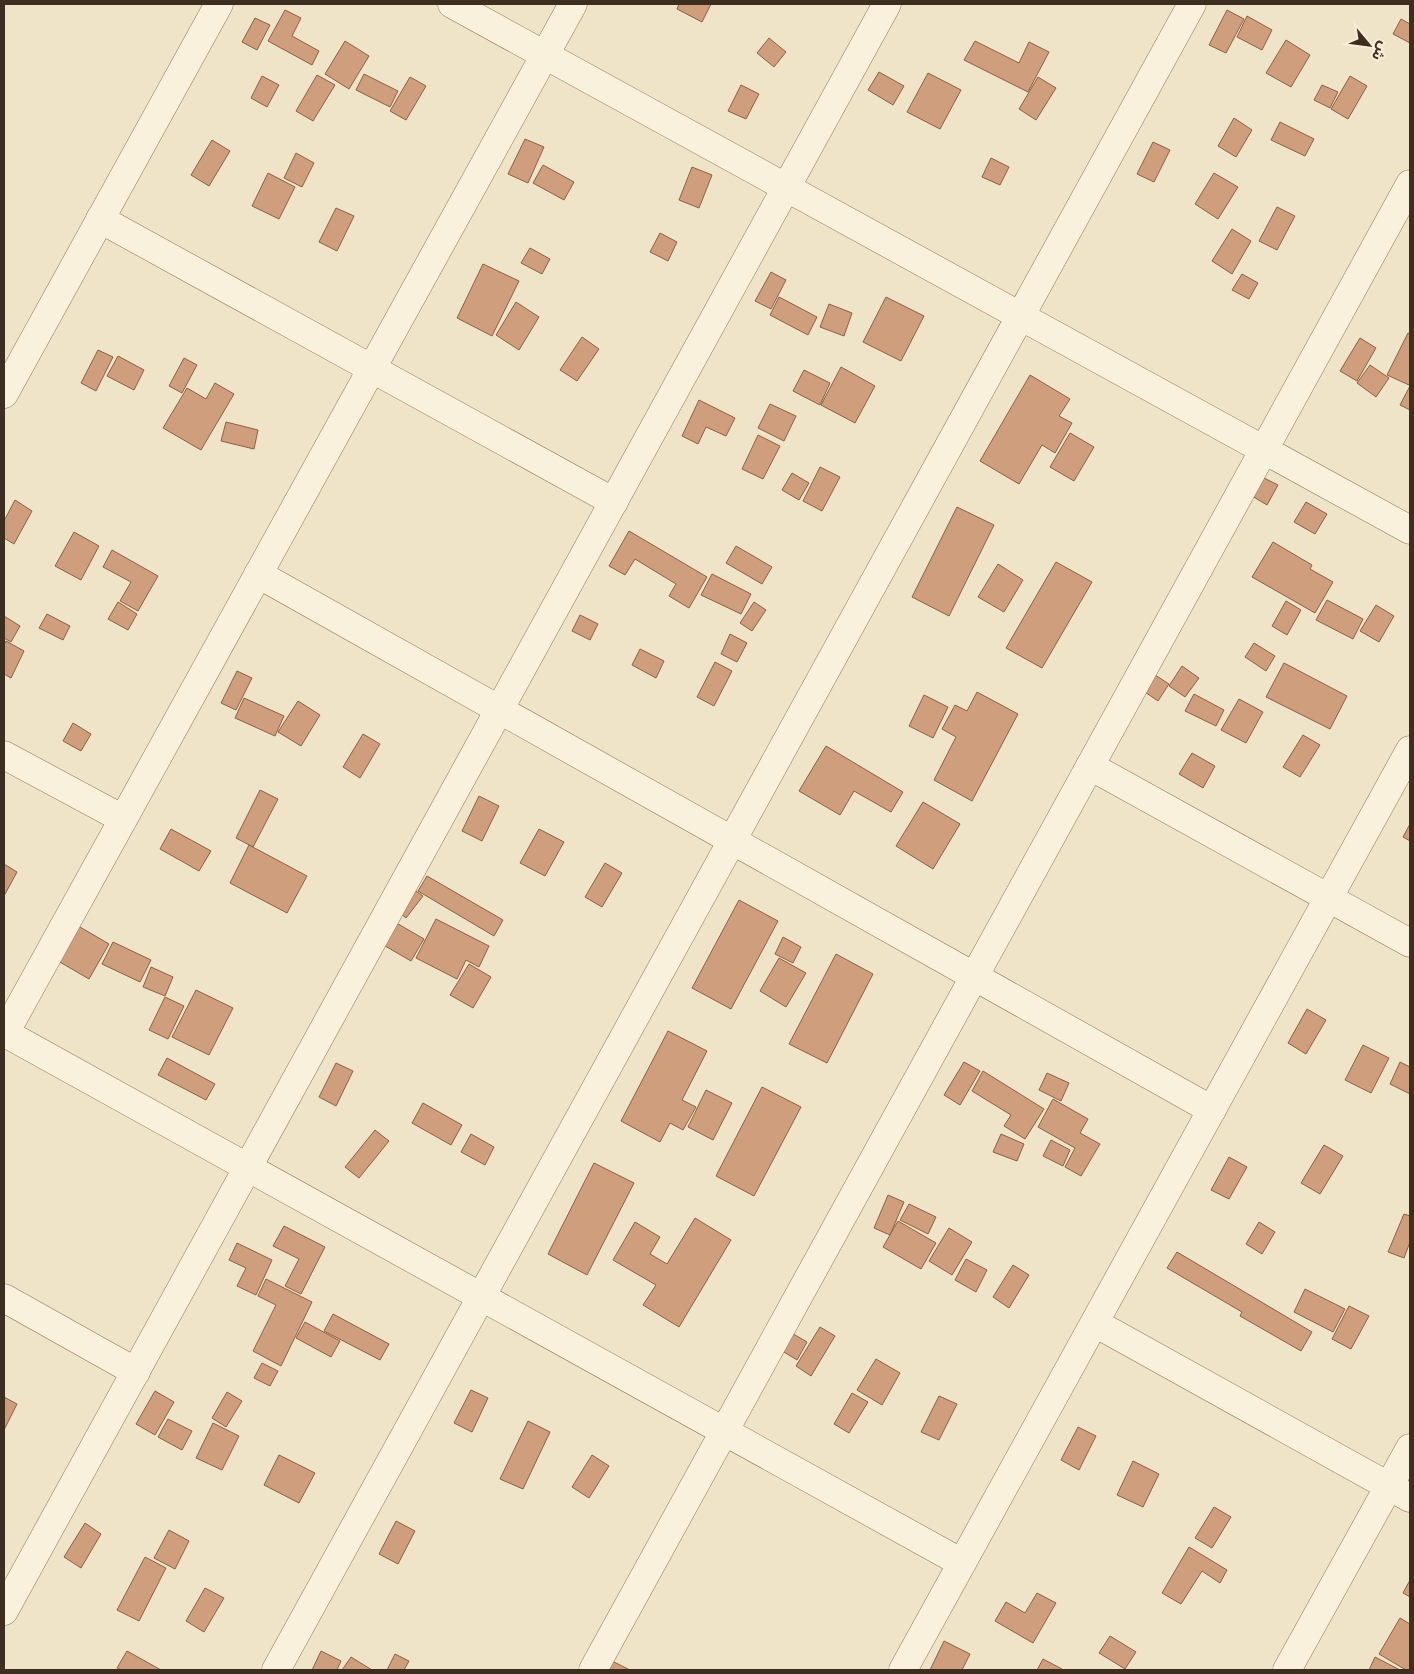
<svg xmlns="http://www.w3.org/2000/svg" width="1414" height="1674" viewBox="0 0 1414 1674" font-family="'PT Serif','Noto Sans Arabic',serif">
  <rect width="100%" height="100%" fill="#f0e4c8"/>
  <g fill="#cf9f7d" stroke="#8d5f41">
    <polygon points="679,4 711,4 702,22 677,9"/>
    <polygon points="285,10 301,18 292,36 319,51 312,65 268,41"/>
    <polygon points="1227,10 1244,19 1226,53 1209,45"/>
    <polygon points="1247,16 1272,30 1262,50 1237,37"/>
    <polygon points="255,18 270,25 257,50 242,42"/>
    <polygon points="1401,19 1410,24 1410,43 1393,34"/>
    <polygon points="769,38 786,52 774,67 757,53"/>
    <polygon points="1286,40 1310,55 1291,87 1266,73"/>
    <polygon points="345,41 369,56 349,89 325,74"/>
    <polygon points="975,41 1019,63 1029,42 1049,52 1028,92 964,60"/>
    <polygon points="879,72 904,86 893,105 868,90"/>
    <polygon points="928,73 961,90 940,129 907,112"/>
    <polygon points="364,74 398,91 390,107 356,90"/>
    <polygon points="317,75 335,85 313,121 296,111"/>
    <polygon points="262,76 279,85 267,107 251,98"/>
    <polygon points="1350,76 1367,86 1348,119 1331,109"/>
    <polygon points="410,77 426,86 406,120 390,111"/>
    <polygon points="1038,77 1056,88 1036,120 1019,109"/>
    <polygon points="741,85 759,94 746,119 728,111"/>
    <polygon points="1322,85 1338,92 1330,108 1314,100"/>
    <polygon points="1234,118 1252,130 1236,157 1218,146"/>
    <polygon points="1280,122 1314,139 1305,156 1271,140"/>
    <polygon points="525,139 544,147 528,183 508,174"/>
    <polygon points="212,140 230,151 209,186 191,175"/>
    <polygon points="1153,142 1170,150 1154,182 1137,174"/>
    <polygon points="296,153 314,163 302,187 284,178"/>
    <polygon points="991,158 1009,167 1000,185 982,177"/>
    <polygon points="543,165 574,182 564,200 533,183"/>
    <polygon points="692,167 712,175 699,208 679,200"/>
    <polygon points="268,173 295,187 279,219 252,206"/>
    <polygon points="1214,173 1238,187 1218,219 1195,204"/>
    <polygon points="1277,207 1295,216 1277,250 1259,241"/>
    <polygon points="336,208 354,216 337,251 319,242"/>
    <polygon points="1232,229 1251,241 1232,274 1212,261"/>
    <polygon points="660,233 677,242 668,261 650,252"/>
    <polygon points="530,248 550,259 542,274 521,263"/>
    <polygon points="483,264 519,281 492,336 457,318"/>
    <polygon points="771,272 786,280 771,309 755,301"/>
    <polygon points="1242,274 1258,283 1249,299 1232,290"/>
    <polygon points="779,297 817,317 808,335 770,315"/>
    <polygon points="886,297 924,316 901,361 863,342"/>
    <polygon points="516,302 539,317 519,350 496,335"/>
    <polygon points="829,304 852,313 844,336 820,327"/>
    <polygon points="1408,333 1410,334 1410,382 1409,385 1387,375"/>
    <polygon points="582,337 599,349 577,381 560,370"/>
    <polygon points="1360,338 1376,348 1357,381 1340,371"/>
    <polygon points="98,350 113,357 96,391 81,383"/>
    <polygon points="118,356 144,370 134,390 107,376"/>
    <polygon points="184,358 197,365 182,393 169,386"/>
    <polygon points="1370,365 1389,378 1376,397 1357,383"/>
    <polygon points="841,367 875,386 855,423 821,405"/>
    <polygon points="804,370 830,383 820,405 793,391"/>
    <polygon points="1030,375 1070,399 1059,416 1072,423 1055,453 1042,445 1019,484 980,461"/>
    <polygon points="215,383 234,394 201,450 163,428 187,388 206,399"/>
    <polygon points="1410,386 1410,410 1400,405"/>
    <polygon points="699,400 735,418 726,436 706,427 698,444 682,436"/>
    <polygon points="770,404 796,416 784,441 758,428"/>
    <polygon points="226,422 258,430 254,449 221,441"/>
    <polygon points="1070,433 1094,447 1074,481 1050,467"/>
    <polygon points="758,435 780,446 763,479 742,469"/>
    <polygon points="820,467 840,477 822,511 803,501"/>
    <polygon points="792,473 809,483 799,500 782,490"/>
    <polygon points="1262,477 1278,485 1267,505 1252,496"/>
    <polygon points="15,500 32,511 14,544 4,538 4,521"/>
    <polygon points="1306,502 1327,514 1315,534 1294,522"/>
    <polygon points="957,507 994,525 949,616 912,597"/>
    <polygon points="629,531 707,577 689,608 669,596 676,584 635,559 625,575 609,566"/>
    <polygon points="74,532 99,546 81,580 55,566"/>
    <polygon points="1273,542 1312,565 1310,569 1333,582 1315,613 1252,577"/>
    <polygon points="736,546 772,567 762,584 726,563"/>
    <polygon points="112,550 158,576 138,611 120,601 131,582 103,567"/>
    <polygon points="1056,562 1092,582 1042,668 1006,648"/>
    <polygon points="998,564 1023,580 1004,612 978,597"/>
    <polygon points="712,574 751,594 741,614 701,595"/>
    <polygon points="1327,600 1363,619 1353,639 1316,620"/>
    <polygon points="1286,601 1301,610 1287,635 1272,626"/>
    <polygon points="118,602 137,614 128,630 108,619"/>
    <polygon points="754,602 766,610 752,631 740,623"/>
    <polygon points="1376,605 1394,616 1379,642 1360,631"/>
    <polygon points="47,614 70,626 63,640 39,628"/>
    <polygon points="580,615 598,624 590,640 572,631"/>
    <polygon points="4,616 20,626 11,642 4,638"/>
    <polygon points="730,634 747,643 737,662 721,654"/>
    <polygon points="6,641 24,651 11,678 4,674 4,645"/>
    <polygon points="1254,643 1275,656 1266,671 1245,657"/>
    <polygon points="640,649 664,661 656,678 632,665"/>
    <polygon points="715,662 732,671 714,706 697,697"/>
    <polygon points="1284,663 1347,696 1330,729 1266,697"/>
    <polygon points="1182,666 1199,678 1185,697 1169,686"/>
    <polygon points="237,671 252,678 236,710 221,703"/>
    <polygon points="1152,673 1169,684 1158,701 1142,690"/>
    <polygon points="977,692 1018,714 972,801 934,780 956,737 942,729 955,705 967,711"/>
    <polygon points="1194,694 1224,710 1216,726 1185,711"/>
    <polygon points="924,695 948,707 933,738 909,726"/>
    <polygon points="244,698 284,716 275,736 235,718"/>
    <polygon points="1239,699 1263,712 1246,743 1221,730"/>
    <polygon points="298,701 320,715 301,746 278,732"/>
    <polygon points="73,723 91,734 81,751 63,741"/>
    <polygon points="363,734 380,744 360,778 343,767"/>
    <polygon points="1303,735 1320,745 1300,777 1283,767"/>
    <polygon points="826,746 903,792 891,812 854,791 840,815 799,791"/>
    <polygon points="1192,753 1215,766 1203,788 1179,774"/>
    <polygon points="260,790 278,799 253,847 236,838"/>
    <polygon points="479,796 499,806 482,841 462,831"/>
    <polygon points="923,802 960,824 933,869 896,846"/>
    <polygon points="1410,824 1410,841 1403,837"/>
    <polygon points="171,829 211,851 199,871 160,849"/>
    <polygon points="539,829 564,842 545,876 520,863"/>
    <polygon points="249,845 307,876 287,913 230,883"/>
    <polygon points="605,863 622,873 602,907 585,897"/>
    <polygon points="4,864 17,872 4,896"/>
    <polygon points="427,876 503,920 494,936 418,891"/>
    <polygon points="410,887 423,896 406,918 394,908"/>
    <polygon points="739,900 778,921 731,1009 692,988"/>
    <polygon points="436,919 489,946 479,967 466,960 457,979 416,958"/>
    <polygon points="393,921 424,939 411,961 380,943"/>
    <polygon points="73,923 109,944 89,979 53,958"/>
    <polygon points="783,937 801,947 793,963 775,954"/>
    <polygon points="113,942 151,960 140,982 102,964"/>
    <polygon points="836,954 873,974 827,1063 789,1044"/>
    <polygon points="779,958 806,973 786,1007 760,991"/>
    <polygon points="469,964 491,977 473,1008 450,995"/>
    <polygon points="151,967 173,977 165,996 143,987"/>
    <polygon points="196,990 233,1008 209,1055 172,1037"/>
    <polygon points="165,997 184,1006 168,1039 149,1030"/>
    <polygon points="1307,1009 1326,1020 1306,1054 1288,1043"/>
    <polygon points="668,1031 707,1051 682,1100 696,1107 683,1130 670,1123 660,1142 621,1121"/>
    <polygon points="1363,1045 1389,1058 1371,1093 1345,1080"/>
    <polygon points="167,1058 215,1084 206,1100 158,1075"/>
    <polygon points="964,1062 980,1071 960,1105 944,1095"/>
    <polygon points="1400,1062 1410,1067 1410,1094 1390,1084"/>
    <polygon points="336,1063 353,1071 336,1106 319,1097"/>
    <polygon points="983,1071 1044,1109 1025,1139 1004,1126 1011,1115 972,1091"/>
    <polygon points="1047,1073 1069,1083 1061,1101 1039,1090"/>
    <polygon points="762,1087 801,1107 754,1196 716,1176"/>
    <polygon points="706,1090 732,1103 713,1140 688,1127"/>
    <polygon points="1053,1099 1088,1119 1080,1133 1100,1144 1081,1176 1065,1167 1075,1148 1038,1127"/>
    <polygon points="423,1103 462,1125 451,1145 412,1123"/>
    <polygon points="375,1130 389,1141 359,1178 345,1167"/>
    <polygon points="471,1134 494,1147 485,1165 461,1152"/>
    <polygon points="1001,1134 1024,1144 1017,1161 993,1152"/>
    <polygon points="1051,1140 1070,1150 1063,1166 1043,1156"/>
    <polygon points="1324,1145 1343,1156 1320,1194 1301,1183"/>
    <polygon points="1229,1157 1247,1167 1229,1199 1211,1190"/>
    <polygon points="594,1163 634,1183 587,1275 548,1254"/>
    <polygon points="888,1195 904,1202 890,1235 874,1228"/>
    <polygon points="909,1204 936,1217 928,1234 900,1220"/>
    <polygon points="1404,1214 1410,1216 1410,1242 1404,1258 1388,1252"/>
    <polygon points="695,1218 731,1240 679,1327 643,1305 656,1285 613,1260 635,1222 660,1237 650,1254 667,1264"/>
    <polygon points="898,1221 936,1243 921,1269 883,1247"/>
    <polygon points="1259,1222 1275,1232 1262,1254 1246,1244"/>
    <polygon points="284,1226 325,1247 301,1294 285,1286 299,1259 273,1246"/>
    <polygon points="949,1228 972,1242 952,1275 929,1261"/>
    <polygon points="237,1243 272,1260 256,1295 237,1286 246,1268 229,1260"/>
    <polygon points="1177,1252 1312,1332 1301,1351 1240,1316 1242,1312 1167,1268"/>
    <polygon points="966,1259 987,1270 976,1292 955,1280"/>
    <polygon points="1013,1265 1029,1275 1009,1308 993,1297"/>
    <polygon points="266,1279 312,1302 281,1366 253,1351 276,1305 258,1296"/>
    <polygon points="1305,1289 1345,1309 1333,1332 1294,1312"/>
    <polygon points="1349,1306 1369,1316 1351,1349 1332,1339"/>
    <polygon points="333,1314 389,1344 380,1360 324,1331"/>
    <polygon points="305,1322 340,1341 331,1357 296,1338"/>
    <polygon points="820,1327 835,1336 811,1376 796,1366"/>
    <polygon points="790,1332 807,1342 797,1360 779,1349"/>
    <polygon points="876,1359 900,1373 882,1405 857,1390"/>
    <polygon points="262,1363 278,1371 270,1386 254,1378"/>
    <polygon points="471,1390 488,1398 472,1432 454,1423"/>
    <polygon points="155,1391 174,1402 155,1435 136,1424"/>
    <polygon points="227,1392 242,1401 226,1427 212,1418"/>
    <polygon points="852,1393 868,1402 849,1433 834,1424"/>
    <polygon points="939,1396 957,1404 939,1440 921,1432"/>
    <polygon points="4,1397 17,1404 4,1430"/>
    <polygon points="168,1419 192,1431 182,1450 158,1437"/>
    <polygon points="528,1421 550,1432 523,1489 500,1479"/>
    <polygon points="213,1423 239,1436 222,1470 196,1458"/>
    <polygon points="1078,1427 1096,1436 1079,1470 1061,1460"/>
    <polygon points="279,1455 315,1473 299,1503 264,1485"/>
    <polygon points="592,1455 609,1466 589,1498 572,1487"/>
    <polygon points="1133,1461 1159,1474 1143,1507 1117,1495"/>
    <polygon points="1214,1507 1231,1517 1212,1548 1195,1538"/>
    <polygon points="396,1521 415,1531 398,1564 379,1554"/>
    <polygon points="85,1523 101,1534 81,1568 64,1557"/>
    <polygon points="169,1530 189,1541 175,1569 154,1558"/>
    <polygon points="1189,1547 1227,1570 1220,1583 1202,1571 1181,1604 1162,1593"/>
    <polygon points="145,1557 166,1568 139,1621 117,1610"/>
    <polygon points="1410,1580 1410,1597 1403,1593"/>
    <polygon points="205,1588 224,1598 204,1632 186,1621"/>
    <polygon points="1037,1593 1056,1603 1033,1643 995,1621 1006,1602 1025,1613"/>
    <polygon points="1400,1618 1410,1624 1410,1670 1406,1670 1379,1654"/>
    <polygon points="1110,1636 1136,1652 1125,1669 1099,1653"/>
    <polygon points="944,1641 970,1654 962,1670 930,1670"/>
    <polygon points="127,1651 161,1670 121,1670 117,1668"/>
    <polygon points="321,1651 341,1661 337,1670 312,1670"/>
    <polygon points="395,1654 409,1661 404,1670 387,1670"/>
    <polygon points="351,1657 372,1670 342,1670"/>
    <polygon points="1375,1657 1400,1670 1369,1670"/>
    <polygon points="1043,1659 1062,1669 1061,1670 1037,1670"/>
    <polygon points="610,1660 630,1670 604,1670"/>
  </g>
  <g fill="none" stroke-linecap="round" stroke-linejoin="round">
    <g stroke="#8d765c" stroke-width="29">
      <g id="minor">
        <polyline points="452,4 1410,530"/>
        <polyline points="100,219 614,502"/>
        <polyline points="4,394 219,4"/>
        <polyline points="258,574 1212,1110"/>
        <polyline points="4,755 123,819"/>
        <polyline points="1090,766 1410,943"/>
        <polyline points="5,1033 962,1563"/>
        <polyline points="4,1035 573,4"/>
        <polyline points="4,1298 136,1372"/>
        <polyline points="1095,1323 1410,1498"/>
        <polyline points="4,1611 887,4"/>
        <polyline points="276,1670 1192,4"/>
        <polyline points="593,1670 1410,184"/>
        <polyline points="903,1670 1410,750"/>
        <polyline points="1287,1670 1410,1448"/>
      </g>
    </g>
    <use href="#minor" stroke="#faf1dc" stroke-width="28"/>
  </g>
  <rect width="1414" height="1674" fill="none" stroke="#3d2e20" stroke-width="10"/>
  <g transform="translate(1369 45) rotate(119)" stroke="#f7eed8" stroke-width="4" paint-order="stroke">
  <path d="M0-4L9 19L0 12L-9 19Z" fill="#3d2e20"/>
  <text y="-8" font-size="14" font-weight="bold" text-anchor="middle" fill="#3d2e20">ش</text>
  </g>
</svg>
